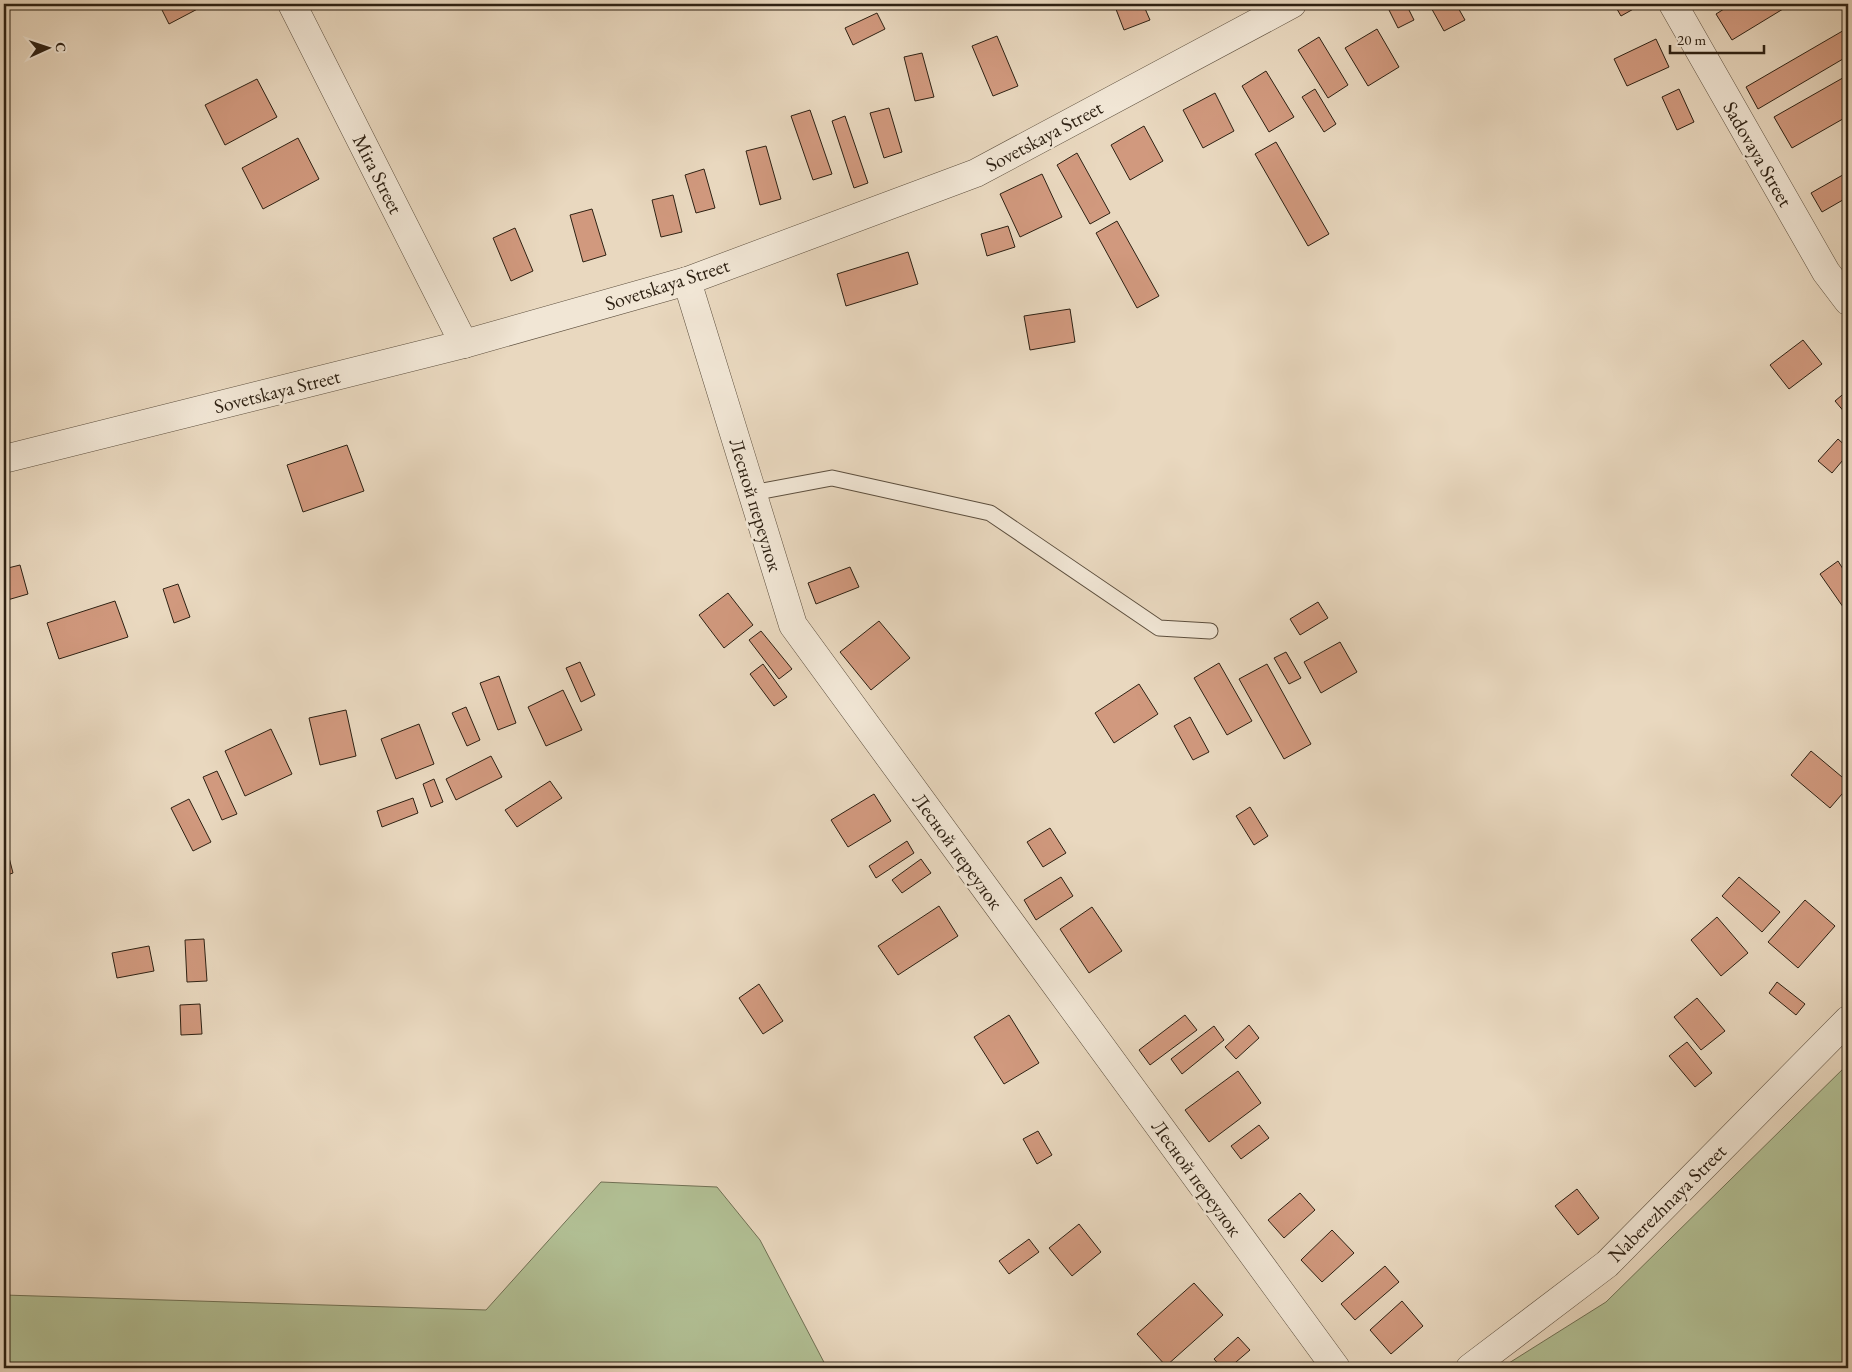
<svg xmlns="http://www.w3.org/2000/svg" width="1852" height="1372" viewBox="0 0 1852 1372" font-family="'EB Garamond',serif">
  <rect width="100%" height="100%" fill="#e9d8bf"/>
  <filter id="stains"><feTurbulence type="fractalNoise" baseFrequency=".004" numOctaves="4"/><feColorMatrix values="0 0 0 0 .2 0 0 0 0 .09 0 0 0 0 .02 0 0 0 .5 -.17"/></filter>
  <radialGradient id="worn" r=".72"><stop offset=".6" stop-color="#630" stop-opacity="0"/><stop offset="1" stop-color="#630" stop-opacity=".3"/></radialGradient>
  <g fill="#b2c095" stroke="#707054">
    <polygon points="1848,1064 1848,1368 1501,1368 1606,1302"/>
    <polygon points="601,1182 717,1187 760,1240 827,1368 4,1368 4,1295 486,1310"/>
  </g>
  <g fill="#d1997e" stroke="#2e2113">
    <polygon points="159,4 207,4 169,24"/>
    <polygon points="1114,4 1143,4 1150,20 1124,30"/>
    <polygon points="1386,4 1406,4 1414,20 1398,28"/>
    <polygon points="1429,4 1456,4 1465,20 1444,31"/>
    <polygon points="1614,4 1635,4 1637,7 1621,16"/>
    <polygon points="1732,4 1780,4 1783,9 1732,40 1716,14"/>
    <polygon points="877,13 885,29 853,45 845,28"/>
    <polygon points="1377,29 1399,67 1368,86 1345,48"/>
    <polygon points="1846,29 1848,34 1848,56 1758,109 1746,87"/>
    <polygon points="997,36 1018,86 993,96 972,46"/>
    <polygon points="1319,37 1348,85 1328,98 1298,50"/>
    <polygon points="1656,39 1669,67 1627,86 1614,59"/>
    <polygon points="922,53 934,97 915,101 904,57"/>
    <polygon points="1266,71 1294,117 1269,132 1242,86"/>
    <polygon points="1848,75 1848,116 1792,148 1774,117"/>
    <polygon points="257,79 277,117 225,145 205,105"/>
    <polygon points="1315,89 1336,124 1324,132 1302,97"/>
    <polygon points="1679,89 1694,122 1677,130 1662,97"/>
    <polygon points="1215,93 1234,131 1203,148 1183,110"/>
    <polygon points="889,108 902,152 884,158 870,113"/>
    <polygon points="810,110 832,174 813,180 791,116"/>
    <polygon points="845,116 868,183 854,188 832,121"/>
    <polygon points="1144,126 1163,161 1130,180 1111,145"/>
    <polygon points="298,138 319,179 263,209 242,168"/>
    <polygon points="1276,142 1329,234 1308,246 1255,154"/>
    <polygon points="766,146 781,199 760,205 746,151"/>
    <polygon points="1077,153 1110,213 1090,224 1057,165"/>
    <polygon points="704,169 715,208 696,213 685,175"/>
    <polygon points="1848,172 1848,197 1822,212 1811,193"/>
    <polygon points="1042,174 1062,217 1020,237 1000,194"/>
    <polygon points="673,195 682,232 661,237 652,200"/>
    <polygon points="592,209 606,255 583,262 570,215"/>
    <polygon points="1117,221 1159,296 1137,308 1096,233"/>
    <polygon points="1008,226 1015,247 987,256 981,234"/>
    <polygon points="515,228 533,271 511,281 493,238"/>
    <polygon points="908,252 918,284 846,306 837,274"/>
    <polygon points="1070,309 1075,342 1030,350 1024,316"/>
    <polygon points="1803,340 1822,364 1789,389 1770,365"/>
    <polygon points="1848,390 1848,412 1846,414 1835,401"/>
    <polygon points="1838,439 1848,448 1848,454 1832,473 1818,461"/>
    <polygon points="347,445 364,491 303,512 287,465"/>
    <polygon points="1838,561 1848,577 1848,614 1820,574"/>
    <polygon points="20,565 28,594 4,601 4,569"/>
    <polygon points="850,567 859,587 816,604 808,583"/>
    <polygon points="178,584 190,617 174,623 163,589"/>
    <polygon points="728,593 753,625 724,648 699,615"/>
    <polygon points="115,601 128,637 59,659 47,623"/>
    <polygon points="1318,602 1328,618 1300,635 1290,619"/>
    <polygon points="879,621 910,658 871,690 840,652"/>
    <polygon points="761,631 792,669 779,679 749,640"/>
    <polygon points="1340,642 1357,672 1321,693 1304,662"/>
    <polygon points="1286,652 1301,678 1289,684 1274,658"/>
    <polygon points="580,662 595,695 581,702 566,668"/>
    <polygon points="1219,663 1252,721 1227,735 1194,678"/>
    <polygon points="763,664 787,697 774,706 750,674"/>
    <polygon points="1267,664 1311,744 1284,759 1239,679"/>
    <polygon points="499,676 516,723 498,730 480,683"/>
    <polygon points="1139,684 1158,714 1114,743 1095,713"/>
    <polygon points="563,690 582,730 546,746 528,707"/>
    <polygon points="466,707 480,740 467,746 452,713"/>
    <polygon points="346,710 356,756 320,765 309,718"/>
    <polygon points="1190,717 1209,752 1193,760 1174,726"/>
    <polygon points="419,724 434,764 396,779 381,739"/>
    <polygon points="271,729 292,774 245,796 225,751"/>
    <polygon points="1811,751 1848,782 1848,787 1830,808 1791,775"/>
    <polygon points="491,756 502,777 456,800 446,779"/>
    <polygon points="217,771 237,814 222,820 203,777"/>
    <polygon points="434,779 443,802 431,807 423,784"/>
    <polygon points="550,781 562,798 517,827 505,810"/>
    <polygon points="874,794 891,821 848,847 831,820"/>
    <polygon points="413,798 418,813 382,827 377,811"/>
    <polygon points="189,799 211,842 193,851 171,808"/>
    <polygon points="1250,807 1268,836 1254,845 1236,816"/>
    <polygon points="1050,828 1066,853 1043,867 1027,842"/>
    <polygon points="4,838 13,873 4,876"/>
    <polygon points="907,841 914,853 876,878 869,866"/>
    <polygon points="921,859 931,873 902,893 892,880"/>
    <polygon points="1061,877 1073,896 1036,920 1024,900"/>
    <polygon points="1739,877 1780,912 1762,932 1722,896"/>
    <polygon points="1805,900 1835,926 1798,968 1768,942"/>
    <polygon points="939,906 958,936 898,975 878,946"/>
    <polygon points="1092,907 1122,951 1089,973 1060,929"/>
    <polygon points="1717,917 1748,953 1721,976 1691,940"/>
    <polygon points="204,939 207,981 187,982 185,940"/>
    <polygon points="149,946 154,971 117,978 112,953"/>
    <polygon points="1777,982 1805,1004 1796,1015 1769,993"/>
    <polygon points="759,984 783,1021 763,1034 739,998"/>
    <polygon points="1697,998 1725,1031 1701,1050 1674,1017"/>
    <polygon points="200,1004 202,1034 181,1035 180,1005"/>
    <polygon points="1009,1015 1039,1063 1004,1084 974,1037"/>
    <polygon points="1185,1015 1197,1030 1150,1065 1139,1050"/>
    <polygon points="1249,1025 1259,1038 1236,1059 1225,1047"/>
    <polygon points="1214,1026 1224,1040 1182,1074 1171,1059"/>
    <polygon points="1687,1042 1712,1073 1695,1087 1669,1056"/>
    <polygon points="1238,1071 1261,1103 1209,1142 1185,1110"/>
    <polygon points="1259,1125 1269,1138 1241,1159 1231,1146"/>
    <polygon points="1038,1131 1052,1155 1037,1164 1023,1139"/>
    <polygon points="1577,1189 1599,1218 1578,1235 1555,1206"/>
    <polygon points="1300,1193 1315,1210 1284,1238 1268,1220"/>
    <polygon points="1079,1224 1101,1252 1072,1276 1049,1248"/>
    <polygon points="1332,1230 1354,1253 1322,1282 1301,1260"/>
    <polygon points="1029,1239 1039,1252 1009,1274 999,1261"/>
    <polygon points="1385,1266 1399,1282 1355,1320 1341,1304"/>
    <polygon points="1194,1283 1223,1315 1166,1366 1137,1334"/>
    <polygon points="1402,1301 1423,1326 1391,1354 1370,1330"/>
    <polygon points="1238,1337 1250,1350 1229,1368 1222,1368 1214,1359"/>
  </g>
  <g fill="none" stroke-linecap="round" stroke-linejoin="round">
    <g stroke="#5d4f3e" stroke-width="17">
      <polyline id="lane" points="752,493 832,478 990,513 1159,628 1210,631"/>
    </g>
    <g stroke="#5d4f3e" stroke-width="29">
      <g id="street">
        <polyline points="292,4 464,344"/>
        <polyline points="1673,4 1826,272 1848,301"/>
        <polyline points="687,281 793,625 1336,1368"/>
        <polyline points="4,459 464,344 687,281 976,173 1292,4"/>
        <polyline points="1470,1368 1607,1264 1848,1020"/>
      </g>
    </g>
    <use href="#lane" stroke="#f1e6d5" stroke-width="15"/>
    <use href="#street" stroke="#f1e6d5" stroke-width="28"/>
  </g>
  <g text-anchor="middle" stroke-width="5" stroke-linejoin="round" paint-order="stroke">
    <g font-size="20" fill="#2e2113" stroke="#f1e6d5">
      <text transform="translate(1044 136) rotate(-28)" y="7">Sovetskaya Street</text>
      <text transform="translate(1758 154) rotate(60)" y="7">Sadovaya Street</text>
      <text transform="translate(378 174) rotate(63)" y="7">Mira Street</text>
      <text transform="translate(667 284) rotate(-18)" y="7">Sovetskaya Street</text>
      <text transform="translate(277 391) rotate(-14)" y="7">Sovetskaya Street</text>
      <text transform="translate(756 505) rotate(73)" y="7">Лесной переулок</text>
      <text transform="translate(958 851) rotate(54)" y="7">Лесной переулок</text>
      <text transform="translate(1197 1178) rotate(54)" y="7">Лесной переулок</text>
      <text transform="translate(1667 1203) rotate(-45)" y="7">Naberezhnaya Street</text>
    </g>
  </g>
  <rect width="1852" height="1372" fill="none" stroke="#e9d8bf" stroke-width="20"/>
  <rect x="5" y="5" width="1842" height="1362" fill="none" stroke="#2e2113" stroke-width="2.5"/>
  <rect x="10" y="10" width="1832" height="1352" fill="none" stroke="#2e2113"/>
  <g transform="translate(48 48) rotate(87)" stroke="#f1e6d5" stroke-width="4" paint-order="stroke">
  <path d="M0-4L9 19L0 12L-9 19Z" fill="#2e2113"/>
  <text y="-8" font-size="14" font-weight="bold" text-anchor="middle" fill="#2e2113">С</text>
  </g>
  <path d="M1670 45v8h94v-8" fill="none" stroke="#2e2113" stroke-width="2.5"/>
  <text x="1677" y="45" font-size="15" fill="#2e2113" stroke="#f1e6d5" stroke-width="4" paint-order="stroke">20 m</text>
  <rect width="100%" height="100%" filter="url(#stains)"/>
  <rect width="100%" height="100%" fill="url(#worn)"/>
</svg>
